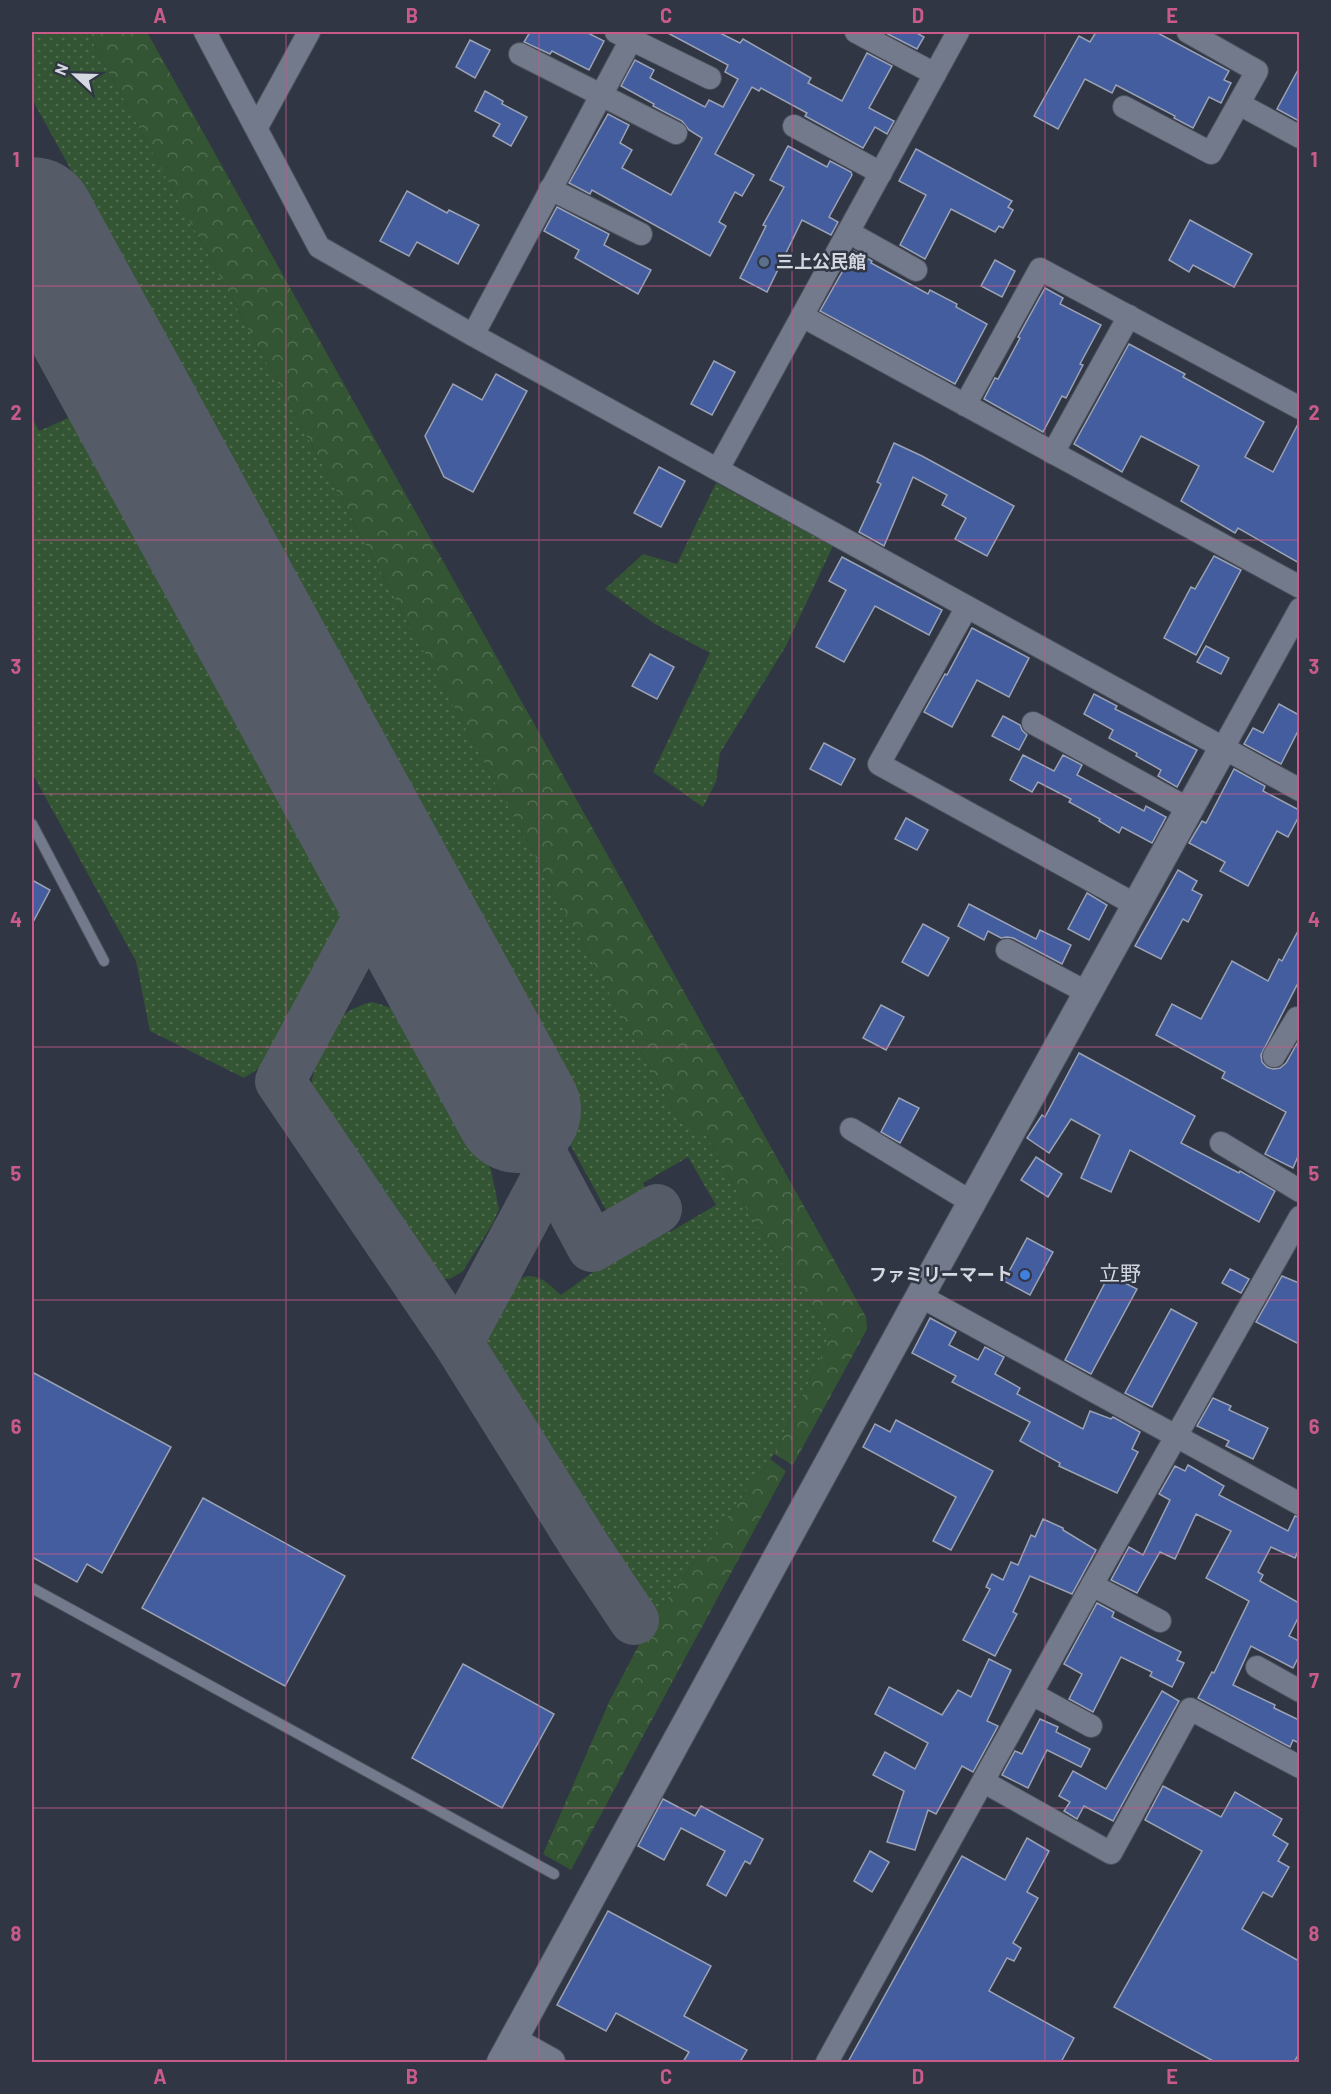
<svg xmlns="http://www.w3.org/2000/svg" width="1331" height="2094" viewBox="0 0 1331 2094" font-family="Barlow,'Noto Sans JP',sans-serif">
  <defs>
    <pattern id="grass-dots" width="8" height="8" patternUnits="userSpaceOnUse" patternTransform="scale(1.5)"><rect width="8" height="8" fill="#353"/><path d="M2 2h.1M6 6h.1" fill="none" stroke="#506d50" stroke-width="1.8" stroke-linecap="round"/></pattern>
    <pattern id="forest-crowns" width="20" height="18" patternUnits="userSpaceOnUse" patternTransform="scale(1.5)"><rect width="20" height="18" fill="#353"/><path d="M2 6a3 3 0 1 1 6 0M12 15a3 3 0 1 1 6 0" fill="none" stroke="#506d50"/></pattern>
  </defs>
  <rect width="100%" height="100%" fill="#303644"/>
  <g fill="url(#grass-dots)">
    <path d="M32,32h55l592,1089 28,15 39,72 85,128 -57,118 -122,166 -154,-233c-6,-14 -14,-29 -13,-44 1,-19 23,-67 45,-67 13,1 22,11 31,19l64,-46 41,-24 4,7 46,-27 -28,-48 -45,26 2,5 -38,24 -457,-838 25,-15 -143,-260z"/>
    <polygon points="77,414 336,885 340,917 335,929 269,1056 259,1068 244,1078 150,1031 136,961 32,773 32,418 39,431"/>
    <polygon points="716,483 833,546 786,646 720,753 716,782 703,807 653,772 710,653 655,624 605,589 643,554 677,564"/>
    <path d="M371,1002c18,4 28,9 40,22l80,146 8,39 -6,14 -30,48 -13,8 -14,-1 -16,-10 -97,-145c-5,-10 -11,-20 -12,-31 -1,-16 14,-56 24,-69 9,-11 23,-17 36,-21z"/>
  </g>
  <g fill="url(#forest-crowns)">
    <polygon points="87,32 147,32 866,1317 867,1329 793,1465 774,1454 831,1336 746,1208 707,1136 679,1121"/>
    <polygon points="770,1459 786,1471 571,1870 543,1854 610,1700 652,1620"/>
  </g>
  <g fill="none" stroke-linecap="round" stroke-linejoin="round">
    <g stroke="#565b68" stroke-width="50">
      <polyline points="390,876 280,1081 458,1343 586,1548 634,1620"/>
      <polyline points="518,1110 592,1247 657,1209"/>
      <polyline points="458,1343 550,1171"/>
    </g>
    <polyline stroke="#565b68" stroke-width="126" points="32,220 518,1110"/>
  </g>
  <g fill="#445d9f" stroke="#9aa2b3" stroke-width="1.5">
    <polygon points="530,32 586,32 604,41 589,70 552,51 550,54 524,42"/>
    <polygon points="666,32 718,32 740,43 743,39 811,78 808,83 842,101 867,53 892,66 869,108 894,121 887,134 875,127 863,148 805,116 807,113 761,88 759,91 752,87 715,154 754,175 742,196 735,192 719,222 726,226 710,256 592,190 590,194 569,183 608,114 629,125 620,143 632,150 622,168 671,195 702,138 689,130 682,121 653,106 654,104 621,86 635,60 654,70 650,78 705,107 709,100 723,107 738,79 725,72 728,65"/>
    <polygon points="884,32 915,32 924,37 917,49"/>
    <polygon points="1096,32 1156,32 1229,71 1224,80 1231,83 1221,103 1209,97 1193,128 1174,118 1175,116 1116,85 1112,93 1085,79 1058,129 1034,116 1079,36 1090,42"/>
    <polygon points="470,40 490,50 475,78 456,67"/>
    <polygon points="1299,68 1299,121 1277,109"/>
    <polygon points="485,91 503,101 502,104 527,117 511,146 493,136 500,124 475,111"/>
    <polygon points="788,146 827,167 830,161 851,172 852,175 829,217 838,222 831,235 802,220 767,292 740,278 766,226 763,225 784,187 770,180"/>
    <polygon points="916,149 1012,201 1008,207 1013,210 1003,228 999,226 995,232 951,209 925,259 900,245 926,195 899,181"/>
    <polygon points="407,191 447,213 449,210 479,225 458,264 417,242 409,256 380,241"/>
    <polygon points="557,207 609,234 604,245 651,270 638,294 575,258 579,250 544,231"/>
    <polygon points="1190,220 1252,254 1234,287 1193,265 1189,272 1169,260"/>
    <polygon points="854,251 872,261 871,263 928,294 930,290 957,304 956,307 987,324 955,384 820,311"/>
    <polygon points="995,260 1015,271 1002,297 981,286"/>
    <polygon points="1045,288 1063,298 1060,304 1101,325 1080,364 1083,365 1066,398 1062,396 1043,432 984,399 995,378 998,379 1020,338 1018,337"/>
    <polygon points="1129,344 1185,374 1183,377 1264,422 1245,457 1273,472 1299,422 1299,563 1238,528 1235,533 1181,501 1199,466 1151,441 1141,436 1122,472 1074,444"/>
    <polygon points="714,361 735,372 712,415 691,404"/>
    <polygon points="496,374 527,391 473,492 444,477 425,436 453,384 482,400"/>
    <polygon points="894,443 922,456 1014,506 987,556 955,539 966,518 942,505 947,495 913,477 884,546 859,532 881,484 877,482"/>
    <polygon points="659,467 685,481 661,527 634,513"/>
    <polygon points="1214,556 1241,570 1196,655 1164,638 1191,587 1195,589"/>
    <polygon points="842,557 942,610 929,635 875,606 844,662 816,647 846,590 829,581"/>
    <polygon points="972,628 1029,658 1009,697 977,680 952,727 924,712 945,674 947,675"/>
    <polygon points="1206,646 1229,658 1221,674 1197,662"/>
    <polygon points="650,654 674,667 657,699 632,686"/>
    <polygon points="1094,694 1117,706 1115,709 1197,750 1177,787 1158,776 1161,770 1136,756 1137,753 1109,738 1113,730 1084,714"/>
    <polygon points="1279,704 1299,715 1299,729 1281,764 1244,744 1253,728 1263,733"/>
    <polygon points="1003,716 1020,725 1022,730 1027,735 1019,750 992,736"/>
    <polygon points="824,743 855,759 841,785 810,769"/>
    <polygon points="1023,755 1054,771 1063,755 1082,765 1077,775 1144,811 1146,806 1166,817 1152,843 1122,827 1119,833 1099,821 1100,819 1069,802 1071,799 1038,782 1032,792 1010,780"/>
    <polygon points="1234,769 1265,786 1263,791 1299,810 1299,816 1288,837 1277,831 1248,886 1220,871 1225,862 1189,843 1202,821 1206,823"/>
    <polygon points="906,818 928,830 917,850 895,839"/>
    <polygon points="1178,870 1197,881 1192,890 1202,895 1188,922 1183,919 1161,959 1135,946"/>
    <polygon points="32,880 50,890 32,924"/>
    <polygon points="1087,893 1107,905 1089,940 1068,929"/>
    <polygon points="969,904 1036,939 1040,930 1071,945 1062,964 1013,938 1007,937 1001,938 988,931 984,940 958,926"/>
    <polygon points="923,924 949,938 928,976 902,962"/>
    <polygon points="1299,929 1299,981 1261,1055 1262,1062 1267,1067 1273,1069 1280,1068 1286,1063 1299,1040 1299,1154 1293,1168 1265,1154 1286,1112 1222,1078 1225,1072 1156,1035 1172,1004 1201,1019 1232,961 1268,981 1279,959 1282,961"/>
    <polygon points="881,1005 904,1017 886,1050 863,1038"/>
    <polygon points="1079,1053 1195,1116 1181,1143 1239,1173 1240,1171 1275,1191 1259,1222 1130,1150 1111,1192 1081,1178 1100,1135 1071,1119 1049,1153 1027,1138 1042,1115 1045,1117"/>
    <polygon points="899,1098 919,1108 900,1143 881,1132"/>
    <polygon points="1036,1157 1062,1174 1048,1197 1021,1180"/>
    <polygon points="1027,1238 1053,1252 1030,1295 1004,1281"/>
    <polygon points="1230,1269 1249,1279 1241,1293 1222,1283"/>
    <polygon points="1109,1275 1137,1289 1091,1374 1065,1360"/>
    <polygon points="1282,1276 1299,1283 1299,1344 1256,1322"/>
    <polygon points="1171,1309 1197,1323 1152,1407 1125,1393"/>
    <polygon points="930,1318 956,1332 949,1345 978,1360 985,1347 1004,1357 995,1374 1020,1388 1017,1394 1083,1429 1090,1411 1111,1419 1113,1417 1140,1432 1132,1449 1138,1452 1117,1493 1059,1466 1060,1463 1020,1441 1030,1422 952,1382 956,1376 912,1353"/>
    <polygon points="32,1372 171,1447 102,1573 87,1564 77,1582 32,1557"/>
    <polygon points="1213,1398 1231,1406 1229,1410 1268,1428 1253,1459 1226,1446 1229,1441 1197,1426"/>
    <polygon points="896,1420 993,1471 951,1550 933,1541 956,1497 863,1447 875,1424 890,1432"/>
    <polygon points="1188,1465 1224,1486 1219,1495 1288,1531 1295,1516 1299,1517 1299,1549 1295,1558 1271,1547 1258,1572 1263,1575 1260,1581 1299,1603 1299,1616 1289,1636 1299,1641 1299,1656 1293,1668 1251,1646 1233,1685 1275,1705 1274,1708 1299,1720 1299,1743 1293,1740 1290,1747 1198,1698 1212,1672 1214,1673 1249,1601 1206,1578 1231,1531 1196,1514 1175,1559 1160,1552 1137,1593 1111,1580 1129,1547 1143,1555 1170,1500 1159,1494 1175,1466 1185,1471"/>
    <polygon points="203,1498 345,1576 285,1686 142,1608"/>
    <polygon points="1043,1519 1063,1528 1063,1530 1096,1550 1072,1594 1030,1576 1013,1612 1017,1614 995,1656 963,1640 990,1589 986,1587 992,1574 1003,1580 1011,1562 1018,1565 1031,1535 1035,1537"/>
    <polygon points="1097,1603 1114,1612 1112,1617 1181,1652 1177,1660 1184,1663 1172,1687 1150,1676 1152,1672 1121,1657 1093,1712 1069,1699 1082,1674 1064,1664"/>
    <polygon points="989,1659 1011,1670 987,1721 998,1726 973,1772 962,1766 936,1814 928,1810 915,1850 887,1842 904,1791 873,1775 885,1752 915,1769 928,1743 875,1714 889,1687 942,1715 958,1690 971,1697"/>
    <polygon points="463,1664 554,1714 502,1808 412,1758"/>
    <polygon points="1162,1691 1179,1701 1113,1821 1084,1806 1077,1819 1064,1811 1070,1802 1059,1796 1073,1771 1106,1789"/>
    <polygon points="1040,1719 1058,1727 1056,1732 1090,1749 1081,1767 1047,1750 1028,1788 1002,1775 1015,1751 1022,1754"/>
    <polygon points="1163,1786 1221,1817 1235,1792 1282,1819 1273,1835 1288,1844 1278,1861 1289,1867 1272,1897 1263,1892 1242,1929 1299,1961 1299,2054 1294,2062 1215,2062 1114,2007 1202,1851 1145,1820"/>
    <polygon points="663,1799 695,1816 701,1806 763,1839 750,1864 745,1861 726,1896 707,1885 725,1851 681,1828 664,1860 638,1846"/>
    <polygon points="1027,1838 1049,1851 1027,1892 1038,1898 1013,1943 1021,1948 1014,1961 1007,1958 989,1991 1074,2038 1061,2062 848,2062 962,1856 1005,1880"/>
    <polygon points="870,1851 889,1862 872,1892 854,1881"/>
    <polygon points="608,1911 711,1966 684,2016 747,2050 740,2062 683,2062 689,2052 616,2013 606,2031 557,2005"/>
  </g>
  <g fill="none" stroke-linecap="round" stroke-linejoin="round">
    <g stroke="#4d515d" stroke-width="12">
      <g id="service">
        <polyline points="32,824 104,961"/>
        <polyline points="32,1588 554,1874"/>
      </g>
    </g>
    <g stroke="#4d515d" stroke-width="24">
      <g id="minor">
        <polyline points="205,32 319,247 473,335 1300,790"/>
        <polyline points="616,32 710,78"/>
        <polyline points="856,32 935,74"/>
        <polyline points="520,54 676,133"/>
        <polyline points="1239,104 1300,137"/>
        <polyline points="1124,107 1211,153 1257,71 1188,32"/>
        <polyline points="794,126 881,173"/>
        <polyline points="257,127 309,32"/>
        <polyline points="550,189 641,234"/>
        <polyline points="848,232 916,270"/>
        <polyline points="802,316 1300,587"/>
        <polyline points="473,335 635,32"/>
        <polyline points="965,405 1040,269 1300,408"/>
        <polyline points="1053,453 1129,316"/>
        <polyline points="718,469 958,32"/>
        <polyline points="967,607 879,764 1136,905"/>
        <polyline points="1033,723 1189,809"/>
        <polyline points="1223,748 1300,609"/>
        <polyline points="1007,950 1088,993"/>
        <polyline points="1274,1056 1297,1018 1300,1020"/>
        <polyline points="851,1129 973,1203"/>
        <polyline points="1221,1143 1300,1191"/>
        <polyline points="920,1296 1300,1504"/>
        <polyline points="1092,1585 1160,1621"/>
        <polyline points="1257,1667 1300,1691"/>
        <polyline points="1032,1694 1091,1726"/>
        <polyline points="984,1782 1111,1853 1190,1709 1300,1767"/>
        <polyline points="827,2062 1092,1585 1300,1217"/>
      </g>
    </g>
    <g stroke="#4d515d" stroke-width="30">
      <g id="tertiary">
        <polyline points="513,2041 551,2062"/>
        <polyline points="501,2062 920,1296 1223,748"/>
      </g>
    </g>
    <use href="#service" stroke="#737a8b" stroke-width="10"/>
    <use href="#minor" stroke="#737a8b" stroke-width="22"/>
    <use href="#tertiary" stroke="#737a8b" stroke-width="28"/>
  </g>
  <path fill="none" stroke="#c85b8a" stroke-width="1.5" stroke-opacity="0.55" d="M286,32v2030M539,32v2030M792,32v2030M1045,32v2030M32,286h1268M32,540h1268M32,794h1268M32,1047h1268M32,1300h1268M32,1554h1268M32,1808h1268"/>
  <circle fill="#5c6f8a" stroke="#303644" stroke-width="2" cx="764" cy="262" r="6"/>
  <circle fill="#3f7fe0" stroke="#303644" stroke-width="2" cx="1025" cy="1275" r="6"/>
  <g text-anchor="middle" stroke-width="5" stroke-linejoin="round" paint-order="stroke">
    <g font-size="18" font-weight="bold" fill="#d4d8e1" stroke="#303644" text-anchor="start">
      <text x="776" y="268">三上公民館</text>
      <text x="1013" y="1281" text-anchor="end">ファミリーマート</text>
    </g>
    <g font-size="21" fill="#d4d8e1" stroke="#303644">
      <text x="1120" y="1281">立野</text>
    </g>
  </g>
  <rect width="1331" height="2094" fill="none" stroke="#303644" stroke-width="66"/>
  <g transform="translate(75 75) rotate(292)" stroke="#303644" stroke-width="4.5" paint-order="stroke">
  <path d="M0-4.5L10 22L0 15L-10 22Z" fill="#d4d8e1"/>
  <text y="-9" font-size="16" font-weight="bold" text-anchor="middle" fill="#d4d8e1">N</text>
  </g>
  <rect x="33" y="33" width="1265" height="2028" fill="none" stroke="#c85b8a" stroke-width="2"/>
  <g font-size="20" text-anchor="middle" font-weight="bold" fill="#c85b8a">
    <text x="160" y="23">A</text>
    <text x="412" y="23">B</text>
    <text x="666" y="23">C</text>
    <text x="918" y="23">D</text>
    <text x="1172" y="23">E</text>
    <text x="16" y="167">1</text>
    <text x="1314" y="167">1</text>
    <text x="16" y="420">2</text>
    <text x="1314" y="420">2</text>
    <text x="16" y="674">3</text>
    <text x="1314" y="674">3</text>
    <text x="16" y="927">4</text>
    <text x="1314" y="927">4</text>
    <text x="16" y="1181">5</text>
    <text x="1314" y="1181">5</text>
    <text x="16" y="1434">6</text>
    <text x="1314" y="1434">6</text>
    <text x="16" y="1688">7</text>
    <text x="1314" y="1688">7</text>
    <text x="16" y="1941">8</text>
    <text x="1314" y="1941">8</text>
    <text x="160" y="2084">A</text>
    <text x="412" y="2084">B</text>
    <text x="666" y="2084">C</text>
    <text x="918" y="2084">D</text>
    <text x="1172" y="2084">E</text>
  </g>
</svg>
